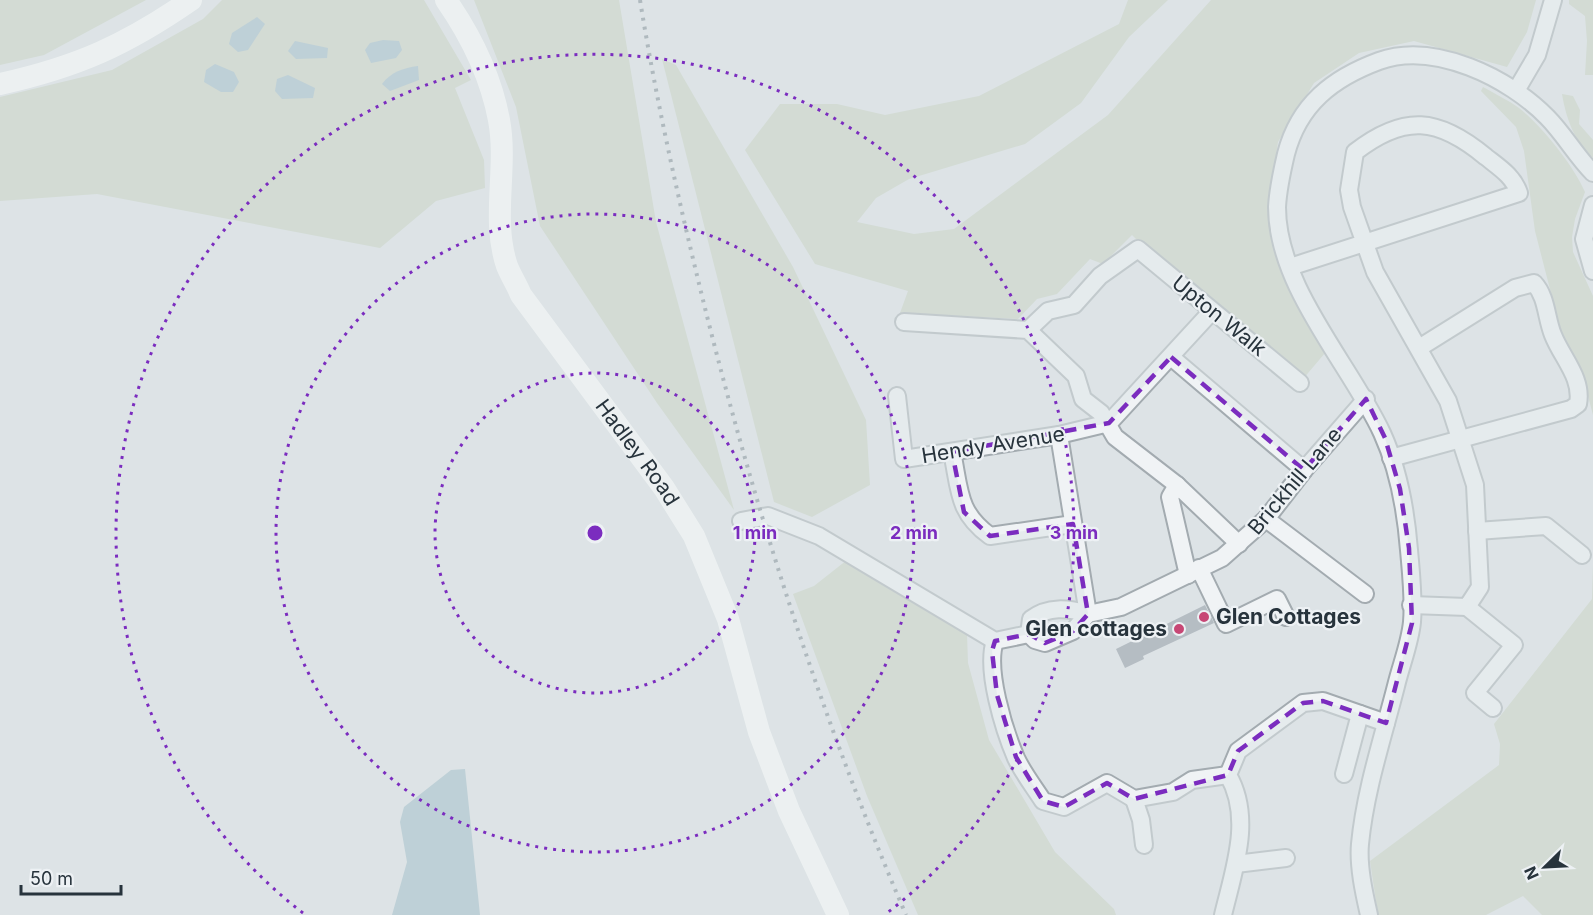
<svg xmlns="http://www.w3.org/2000/svg" width="1593" height="915" viewBox="0 0 1593 915" font-family="Inter,sans-serif">
  <rect width="100%" height="100%" fill="#dde3e6"/>
  <g fill="#c7d0bf">
    <polygon points="0,0 146,0 44,55 0,65"/>
    <polygon points="222,0 424,0 471,80 455,88 484,160 485,188 436,201 380,248 97,194 0,201 0,97 112,70 203,19"/>
    <polygon points="474,0 619,0 656,222 734,510 657,403 540,226 516,107"/>
    <polygon points="1128,0 1168,0 1129,37 1081,103 1025,144 909,179 876,198 857,222 914,234 954,229 1108,115 1211,0 1536,0 1527,32 1507,67 1414,41 1359,53 1314,83 1278,142 1268,211 1279,265 1325,353 1303,379 1151,254 1132,235 1103,264 1090,259 1057,294 1037,299 1018,319 900,313 908,291 815,264 745,150 780,104 837,104 885,115 979,96 1119,24"/>
    <polygon points="1569,0 1593,0 1593,75 1585,75 1587,41 1585,16 1569,4"/>
    <polygon points="662,59 676,65 793,267 866,420 870,485 812,517 774,502"/>
    <path d="M1483,87c12,7 25,13 36,21 23,18 55,58 66,84l-10,27 -3,18 1,15 20,44v119l-10,-38 -23,-49 -25,-97 -11,-80 -8,-24 -35,-36z"/>
    <path d="M1562,94l11,2 7,14 -1,14 14,16v18c-19,-17 -27,-40 -31,-64z"/>
    <polygon points="847,560 967,634 968,663 989,740 1055,852 1114,909 1116,915 918,915 867,796 793,594 814,586"/>
    <polygon points="1593,565 1593,915 1542,915 1523,896 1486,915 1378,915 1370,861 1499,765 1500,744 1494,724 1592,599"/>
  </g>
  <g fill="#9ab8c5">
    <polygon points="257,17 265,24 248,50 238,52 229,44 232,33"/>
    <polygon points="383,40 399,41 402,50 396,58 371,63 365,50 370,43"/>
    <polygon points="295,41 328,48 327,58 296,59 288,51"/>
    <polygon points="215,64 234,72 239,82 233,92 221,92 204,82 206,70"/>
    <path d="M418,66l1,14 -29,11 -8,-7c9,-12 21,-16 36,-18z"/>
    <polygon points="288,75 315,88 313,98 282,99 275,91 277,79"/>
    <polygon points="451,770 465,769 480,915 392,915 407,862 400,822 404,807"/>
  </g>
  <polygon fill="#b5bdc3" points="1205,605 1214,623 1143,656 1144,659 1125,668 1116,649"/>
  <g fill="none" stroke-linecap="round" stroke-linejoin="round">
    <g stroke="#a3abb0" stroke-width="20">
      <g id="street">
        <polyline points="1517,89 1537,55 1553,0"/>
        <polyline points="1593,205 1584,239 1593,271"/>
        <path d="M1290,267l229,-74c-6,-17 -19,-25 -33,-36 -48,-40 -82,-43 -131,-5l-6,38 3,17 23,65 73,129 27,84 5,102 -13,20 -56,-2"/>
        <polyline points="904,322 1028,330 1076,376 1083,399 1101,413 1115,437 1177,485 1239,544"/>
        <polyline points="1028,330 1048,311 1074,305 1100,276 1138,249 1300,383"/>
        <polyline points="1171,357 1304,470"/>
        <polyline points="897,396 904,459 1059,435 1109,423"/>
        <polyline points="1109,423 1212,311"/>
        <polyline points="1059,435 1088,614"/>
        <path d="M952,452c8,38 5,60 38,84l83,-12"/>
        <path d="M1391,458l180,-49 7,-5c5,-26 -16,-46 -25,-69 -7,-17 -6,-38 -19,-52l-19,5 -96,60"/>
        <polyline points="1177,485 1170,497 1188,575"/>
        <polyline points="1266,519 1365,594"/>
        <polyline points="741,521 768,516 819,536 995,641 1029,634"/>
        <polyline points="1477,531 1546,526 1582,555"/>
        <polyline points="1199,568 1226,624 1277,599 1286,617"/>
        <polyline points="1467,607 1514,645 1475,693 1493,708"/>
        <path d="M1088,614c-20,-6 -40,-8 -57,5l-2,15 6,6 10,3 28,-12 15,-17 33,-7 101,-49 44,-39 38,-49 62,-71"/>
        <path d="M995,641c-10,28 9,89 21,117 7,15 18,29 27,43l21,6 43,-24 27,16 39,-7 19,-12 36,-5"/>
        <polyline points="1344,774 1360,714"/>
        <polyline points="1134,799 1141,820 1144,845"/>
        <polyline points="1236,864 1286,858"/>
        <path d="M1223,915c11,-46 30,-97 5,-140l10,-24 65,-48 20,-2 63,22"/>
        <path d="M1369,915c-5,-22 -11,-49 -9,-71 5,-53 23,-107 36,-158 5,-21 14,-43 16,-64 2,-23 -1,-49 -3,-72 -3,-38 -11,-82 -27,-117 -32,-69 -105,-146 -105,-226 1,-18 5,-36 9,-53 13,-50 47,-76 93,-93 55,-20 130,17 168,56 17,17 29,39 46,56"/>
      </g>
    </g>
    <use href="#street" stroke="#f0f3f5" stroke-width="16"/>
    <g stroke="#fff" stroke-width="22">
      <path id="s1" d="M446,0c25,36 45,77 53,120 9,48 -8,99 8,146 4,10 10,19 14,29l143,193 30,48 34,83 31,113 30,79 49,104"/>
      <path d="M0,84c77,-17 126,-39 191,-84"/>
    </g>
    <path stroke="#78858f" stroke-width="4" stroke-dasharray="3 6" stroke-linecap="butt" d="M640,0c16,99 38,198 62,296 52,211 118,419 204,619"/>
  </g>
  <path d="M0 0H1593V915H0ZM1171,357l133,113 62,-71 19,39 15,51 9,59 3,75 -26,100 -63,-22 -20,2 -65,48 -10,24 -94,24 -27,-16 -43,24 -21,-6 -27,-44 -19,-62 -5,-44 3,-10 34,-7 16,9 28,-12 15,-17 -15,-90 -83,12 -26,-24 -12,-60 157,-29z" fill="#dde3e6" fill-opacity=".55" fill-rule="evenodd"/>
  <path fill="none" stroke="#7b2cbf" stroke-width="4.5" stroke-dasharray="12 8" stroke-linejoin="round" d="M1171,357l133,113 62,-71 19,39 15,51 9,59 3,75 -26,100 -63,-22 -20,2 -65,48 -10,24 -94,24 -27,-16 -43,24 -21,-6 -27,-44 -19,-62 -5,-44 3,-10 34,-7 16,9 28,-12 15,-17 -15,-90 -83,12 -26,-24 -12,-60 157,-29z"/>
  <g fill="none" stroke="#7b2cbf" stroke-width="3" stroke-dasharray="3 6">
    <circle cx="595" cy="533" r="160"/>
    <circle cx="595" cy="533" r="319"/>
    <path d="M303 913A479 479 0 1 1 887 913"/>
  </g>
  <g fill="#c74775" stroke="#edf1f4" stroke-width="2">
    <circle cx="1204" cy="617" r="6"/>
    <circle cx="1179" cy="629" r="6"/>
  </g>
  <g text-anchor="middle" stroke-width="4.5" stroke-linejoin="round" paint-order="stroke">
    <g font-size="21" fill="#27333c" stroke="#edf1f4">
      <text transform="translate(1219 316) rotate(39)" y="7">Upton Walk</text>
      <text transform="translate(993 445) rotate(-9)" y="7">Hendy Avenue</text>
      <text dy="7" stroke="none"><textPath href="#s1" startOffset="507">Hadley Road</textPath></text>
      <text transform="translate(1295 481) rotate(-50)" y="7">Brickhill Lane</text>
    </g>
    <g font-size="21" font-weight="bold" fill="#27333c" stroke="#edf1f4" text-anchor="start">
      <text x="1216" y="624">Glen Cottages</text>
      <text x="1167" y="636" text-anchor="end">Glen cottages</text>
    </g>
  </g>
  <circle cx="595" cy="533" r="9" fill="#7b2cbf" stroke="#edf1f4" stroke-width="3"/>
  <g font-size="18" text-anchor="middle" font-weight="bold" fill="#7b2cbf" stroke="#edf1f4" stroke-width="4.5" stroke-linejoin="round" paint-order="stroke">
    <text x="755" y="539">1 min</text>
    <text x="914" y="539">2 min</text>
    <text x="1074" y="539">3 min</text>
  </g>
  <g transform="translate(1545 867) rotate(246)" stroke="#edf1f4" stroke-width="4.5" paint-order="stroke">
  <path d="M0-4.5L10 22L0 15L-10 22Z" fill="#27333c"/>
  <text y="-9" font-size="16" font-weight="bold" text-anchor="middle" fill="#27333c">N</text>
  </g>
  <path d="M21 885v9h100v-9" fill="none" stroke="#27333c" stroke-width="3"/>
  <text x="30" y="885" font-size="18" fill="#27333c" stroke="#edf1f4" stroke-width="4.5" paint-order="stroke">50 m</text>
</svg>
